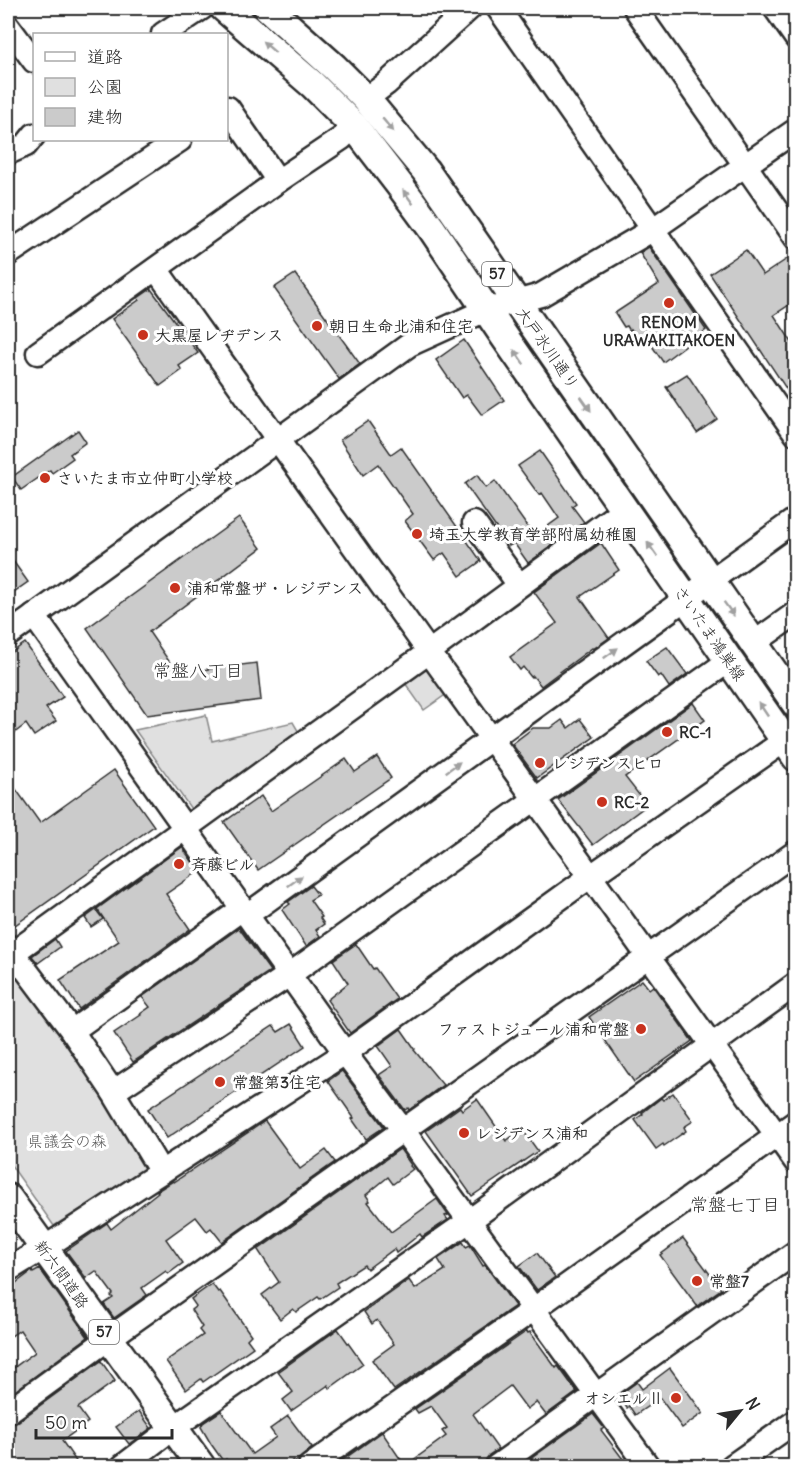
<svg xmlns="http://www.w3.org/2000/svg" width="803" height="1474" viewBox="0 0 803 1474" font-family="Delius,'Klee One',sans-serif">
  <rect width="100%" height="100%" fill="#fff"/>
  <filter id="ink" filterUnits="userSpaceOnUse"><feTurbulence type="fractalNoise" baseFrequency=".0167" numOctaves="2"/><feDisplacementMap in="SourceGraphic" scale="12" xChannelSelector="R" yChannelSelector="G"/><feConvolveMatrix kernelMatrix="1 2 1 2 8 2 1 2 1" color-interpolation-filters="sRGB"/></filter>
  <g filter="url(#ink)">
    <g fill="#e0e0e0" stroke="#868686" stroke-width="1.5">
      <polygon points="429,666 448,693 424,710 405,683"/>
      <polygon points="206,715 212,741 293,722 300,734 191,809 135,730"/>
      <polygon points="8,956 22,972 150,1166 54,1226 8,1161"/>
    </g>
    <g fill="#cbcbcb" stroke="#2b2b2b" stroke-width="1.5">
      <polygon points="649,247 706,330 663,362 650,343 646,345 636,333 635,334 631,329 630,331 627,326 624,327 615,313 659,284 640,253"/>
      <polygon points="746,250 763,275 790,257 795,267 795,301 774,315 795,347 795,402 710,274"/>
      <polygon points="295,274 360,364 339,379 274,288"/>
      <polygon points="151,289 198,353 179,366 182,370 160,386 112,319 139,300 138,298"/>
      <polygon points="464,340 504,400 482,415 467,395 462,398 436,360"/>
      <polygon points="687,374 717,419 697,433 666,387"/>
      <polygon points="368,421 391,454 401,447 481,561 460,576 444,553 434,560 405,521 413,514 378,464 363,475 340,440"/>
      <polygon points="78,430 86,442 70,454 73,458 52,473 50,470 21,490 12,477"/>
      <polygon points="540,451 576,503 572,506 584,522 528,563 514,543 509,546 465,484 477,475 486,488 495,481 534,536 559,518 542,493 539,495 518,466"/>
      <polygon points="239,518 261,548 149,632 177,673 257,663 261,700 147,715 87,628"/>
      <polygon points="601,543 619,570 580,597 609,638 593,649 592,648 541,686 533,676 531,677 523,667 520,670 510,657 557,623 534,592"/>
      <polygon points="8,554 28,582 8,596"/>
      <polygon points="25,643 63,697 46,708 56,721 34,736 26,724 8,738 8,655"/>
      <polygon points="667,647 687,674 669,687 661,675 658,677 646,661"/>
      <polygon points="693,703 705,720 625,777 647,805 593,845 558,800"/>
      <polygon points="580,719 594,737 537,778 512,744 533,728 551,728 562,720 568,728"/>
      <polygon points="377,757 391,778 258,870 224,822 261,796 271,811 346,759 355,772"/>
      <polygon points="114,770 154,826 8,930 8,778 40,823"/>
      <polygon points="182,847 199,871 166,894 190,929 79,1009 60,980 119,941 97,909"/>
      <polygon points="311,886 318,895 310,900 322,917 320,918 324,924 316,930 320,936 306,946 282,910 290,904 288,902"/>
      <polygon points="96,910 103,919 91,927 85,918"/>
      <polygon points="239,928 270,971 133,1062 114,1033 141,1015 140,1014 150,1007 142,997"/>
      <polygon points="55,939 60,947 38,963 32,956"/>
      <polygon points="356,944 373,969 375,968 397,999 350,1033 327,1000 348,983 333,960"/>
      <polygon points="642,980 649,989 653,986 692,1041 634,1082 589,1017"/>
      <polygon points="291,1024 305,1046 167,1138 148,1109 273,1026 278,1032"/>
      <polygon points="401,1029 415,1049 414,1050 443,1085 409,1110 408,1108 405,1110 379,1075 392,1066 378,1046"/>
      <polygon points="342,1071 384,1127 366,1139 352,1119 354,1118 328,1081"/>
      <polygon points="673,1093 693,1121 684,1127 686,1131 664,1146 663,1144 656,1149 635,1120 643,1114 642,1113 661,1098 663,1100"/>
      <polygon points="477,1099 506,1141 522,1129 538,1151 472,1196 426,1131 460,1107 462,1110"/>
      <polygon points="265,1121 300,1169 326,1150 335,1162 222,1242 211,1228 207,1231 196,1217 166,1239 183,1263 168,1274 166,1271 142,1288 147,1295 114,1318 104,1304 113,1298 111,1296 113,1294 96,1271 86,1278 66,1251 107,1223 111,1229 158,1192 157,1191 173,1181 174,1182"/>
      <polygon points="400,1149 411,1165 410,1166 413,1169 393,1184 388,1177 366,1195 370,1201 368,1202 391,1232 437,1199 448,1215 445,1216 448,1220 422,1237 420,1234 396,1253 394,1249 367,1269 364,1265 336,1283 338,1287 320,1299 318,1297 296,1312 293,1309 280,1319 262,1295 279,1282 258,1250"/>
      <polygon points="683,1238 721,1289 697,1306 660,1255"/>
      <polygon points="463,1242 466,1247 470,1245 483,1266 485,1265 515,1306 394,1390 372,1360 394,1344 377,1320 372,1324 364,1312 409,1280 415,1289 445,1270 438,1259"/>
      <polygon points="537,1253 555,1277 537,1290 519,1266"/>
      <polygon points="40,1269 88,1337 8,1396 8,1372 35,1352 20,1330 8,1338 8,1289 32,1271 33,1273"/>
      <polygon points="212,1284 218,1292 220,1291 251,1335 247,1339 253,1347 203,1382 201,1379 186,1390 166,1361 203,1335 199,1330 202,1327 191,1310 196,1306 191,1299"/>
      <polygon points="338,1329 363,1364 330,1388 328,1385 327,1386 291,1411 283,1400 293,1392 278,1372"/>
      <polygon points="527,1331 528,1333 530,1332 556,1368 558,1366 577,1392 546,1415 536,1402 527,1409 510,1386 473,1414 498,1449 489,1455 484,1463 480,1467 333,1467 382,1432 405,1466 446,1436 442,1431 447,1428 431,1406 418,1413 415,1409"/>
      <polygon points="101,1361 115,1381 78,1408 88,1422 62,1441 80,1467 8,1467 8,1425 16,1423"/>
      <polygon points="670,1368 703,1413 682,1428 660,1398 635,1415 629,1406 627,1408 618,1396 637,1382 642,1389"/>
      <polygon points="139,1411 151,1428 129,1444 116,1427"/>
      <polygon points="221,1411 252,1454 276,1437 270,1429 288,1416 312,1448 295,1462 293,1460 285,1467 231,1467 226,1459 223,1461 211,1444 201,1427 203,1423"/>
      <polygon points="593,1414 604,1428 601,1430 629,1467 533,1467 529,1460"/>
    </g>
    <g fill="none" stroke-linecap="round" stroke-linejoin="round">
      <g stroke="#2b2b2b" stroke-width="27">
        <g id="minor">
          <polyline points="498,8 796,434"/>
          <polyline points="635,8 796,238"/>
          <polyline points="775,8 796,38"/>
          <polyline points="8,26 34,61"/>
          <polyline points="163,34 202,8"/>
          <polyline points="366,99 386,84 470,8"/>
          <polyline points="8,153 26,145 34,135"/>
          <polyline points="278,181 342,138 354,126"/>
          <polyline points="8,254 180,140"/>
          <polyline points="156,269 429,652 796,1162"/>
          <polyline points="38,353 278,181 228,108 226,109"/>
          <polyline points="474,523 519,585"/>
          <polyline points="34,616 345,1053 403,1130 648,1466"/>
          <polyline points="8,635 409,345 486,310 541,295 652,230 796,130"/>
          <polyline points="754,643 796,613"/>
          <polyline points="247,915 796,519"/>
          <polyline points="8,946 72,1031 113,1092 161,1172"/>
          <polyline points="13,953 429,652 624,509"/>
          <polyline points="72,1031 242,909"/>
          <polyline points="113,1092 289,975 730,660"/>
          <polyline points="8,1270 44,1248 345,1053 591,876 784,741"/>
          <polyline points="8,1412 108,1339 796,852"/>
          <polyline points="123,1466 173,1428 469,1221 796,984"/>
          <polyline points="310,1466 534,1309 796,1122"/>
          <polyline points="497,1466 796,1252"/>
          <polyline points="732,1466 796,1421"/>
        </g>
      </g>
      <g stroke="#2b2b2b" stroke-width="32">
        <g id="major">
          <polyline points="224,8 313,85 354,126 401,187 432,229 504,336 796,757"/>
          <polyline points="268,8 334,67 366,99 425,170 796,704"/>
          <polyline points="8,1198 201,1466"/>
        </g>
      </g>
      <use href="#minor" stroke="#fff" stroke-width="22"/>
      <use href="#major" stroke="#fff" stroke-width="27"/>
    </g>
    <defs><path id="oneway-solid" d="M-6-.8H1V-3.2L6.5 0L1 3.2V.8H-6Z" transform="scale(1.5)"/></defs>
    <g fill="#a0a0a0">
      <use href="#oneway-solid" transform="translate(269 47) rotate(-139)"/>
      <use href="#oneway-solid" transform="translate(388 125) rotate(50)"/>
      <use href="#oneway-solid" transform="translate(408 197) rotate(-126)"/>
      <use href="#oneway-solid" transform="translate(519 357) rotate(-125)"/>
      <use href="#oneway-solid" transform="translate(586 404) rotate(55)"/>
      <use href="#oneway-solid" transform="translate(652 549) rotate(-125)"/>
      <use href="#oneway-solid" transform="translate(729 609) rotate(54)"/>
      <use href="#oneway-solid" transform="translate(611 653) rotate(-36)"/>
      <use href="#oneway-solid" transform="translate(763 709) rotate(-124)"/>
      <use href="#oneway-solid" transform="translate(453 767) rotate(-36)"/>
      <use href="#oneway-solid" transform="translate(295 881) rotate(-36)"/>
    </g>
  </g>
  <g fill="#c8321e" stroke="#fff" stroke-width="2">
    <circle cx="669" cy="303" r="6"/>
    <circle cx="317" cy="326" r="6"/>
    <circle cx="143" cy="335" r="6"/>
    <circle cx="45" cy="478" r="6"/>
    <circle cx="417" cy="534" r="6"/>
    <circle cx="175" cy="588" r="6"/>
    <circle cx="667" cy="732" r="6"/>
    <circle cx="540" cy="763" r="6"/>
    <circle cx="602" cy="802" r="6"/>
    <circle cx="179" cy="864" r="6"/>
    <circle cx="641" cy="1029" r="6"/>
    <circle cx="220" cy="1082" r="6"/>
    <circle cx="464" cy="1133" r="6"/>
    <circle cx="697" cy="1281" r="6"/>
    <circle cx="676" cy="1398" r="6"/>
  </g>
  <g text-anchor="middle" stroke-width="6" stroke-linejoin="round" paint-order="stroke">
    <g fill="#fff" stroke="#6b6b6b" stroke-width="1.5">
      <rect x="482" y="262" width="30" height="24" rx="4.5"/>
      <rect x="89" y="1320" width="30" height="24" rx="4.5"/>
    </g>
    <g font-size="15" font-weight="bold" fill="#2b2b2b">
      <text x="497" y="279">57</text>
      <text x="104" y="1337">57</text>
    </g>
    <g font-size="16" font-weight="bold" fill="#2b2b2b" stroke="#fff" text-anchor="start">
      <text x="669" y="328" text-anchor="middle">RENOM<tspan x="669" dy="18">URAWAKITAKOEN</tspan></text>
      <text x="329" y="332">朝日生命北浦和住宅</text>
      <text x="155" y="341">大黒屋レヂデンス</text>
      <text x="57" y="484">さいたま市立仲町小学校</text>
      <text x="429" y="540">埼玉大学教育学部附属幼稚園</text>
      <text x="187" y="594">浦和常盤ザ・レジデンス</text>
      <text x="679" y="738">RC-1</text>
      <text x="552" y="769">レジデンスヒロ</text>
      <text x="614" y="808">RC-2</text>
      <text x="191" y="870">斉藤ビル</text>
      <text x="629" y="1035" text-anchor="end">ファストジュール浦和常盤</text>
      <text x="232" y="1088">常盤第3住宅</text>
      <text x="476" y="1139">レジデンス浦和</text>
      <text x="709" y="1287">常盤7</text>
      <text x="664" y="1404" text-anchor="end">オシエルⅡ</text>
    </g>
    <g font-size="16" fill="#2b2b2b" stroke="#fff">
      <text transform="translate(548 348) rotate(55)" y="6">大戸氷川通り</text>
      <text transform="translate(710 633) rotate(55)" y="6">さいたま鴻巣線</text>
      <text transform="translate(62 1274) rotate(54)" y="6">新六間道路</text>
    </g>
    <g font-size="16" fill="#585858" stroke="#fff">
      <text x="67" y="1147">県議会の森</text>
    </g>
    <g font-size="18" fill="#2b2b2b" stroke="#fff">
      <text x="198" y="677">常盤八丁目</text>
      <text x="735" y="1211">常盤七丁目</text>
    </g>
  </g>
  <rect width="803" height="1474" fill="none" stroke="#fff" stroke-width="30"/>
  <rect x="15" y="15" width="773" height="1444" fill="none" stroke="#2b2b2b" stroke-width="2" filter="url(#ink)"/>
  <rect x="33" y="33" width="195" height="108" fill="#ffffff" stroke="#aaaaaa" stroke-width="1.5"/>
  <rect x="45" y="52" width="30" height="9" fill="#ffffff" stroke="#aaaaaa" stroke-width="1.5"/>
  <text x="87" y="63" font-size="18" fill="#2b2b2b">道路</text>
  <rect x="45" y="78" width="30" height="18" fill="#e0e0e0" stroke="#aaaaaa" stroke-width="1.5"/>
  <text x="87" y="93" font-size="18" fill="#2b2b2b">公園</text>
  <rect x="45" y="108" width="30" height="18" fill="#cbcbcb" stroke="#aaaaaa" stroke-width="1.5"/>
  <text x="87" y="123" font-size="18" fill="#2b2b2b">建物</text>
  <g transform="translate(740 1411) rotate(60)" stroke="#ffffff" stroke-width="4.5" paint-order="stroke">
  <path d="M0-4.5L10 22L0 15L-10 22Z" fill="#2b2b2b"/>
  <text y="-9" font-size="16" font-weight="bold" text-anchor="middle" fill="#2b2b2b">N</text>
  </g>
  <path d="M36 1429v9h136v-9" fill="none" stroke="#2b2b2b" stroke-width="3"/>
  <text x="45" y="1429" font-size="18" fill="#2b2b2b" stroke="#ffffff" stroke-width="4.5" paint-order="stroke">50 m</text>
</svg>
